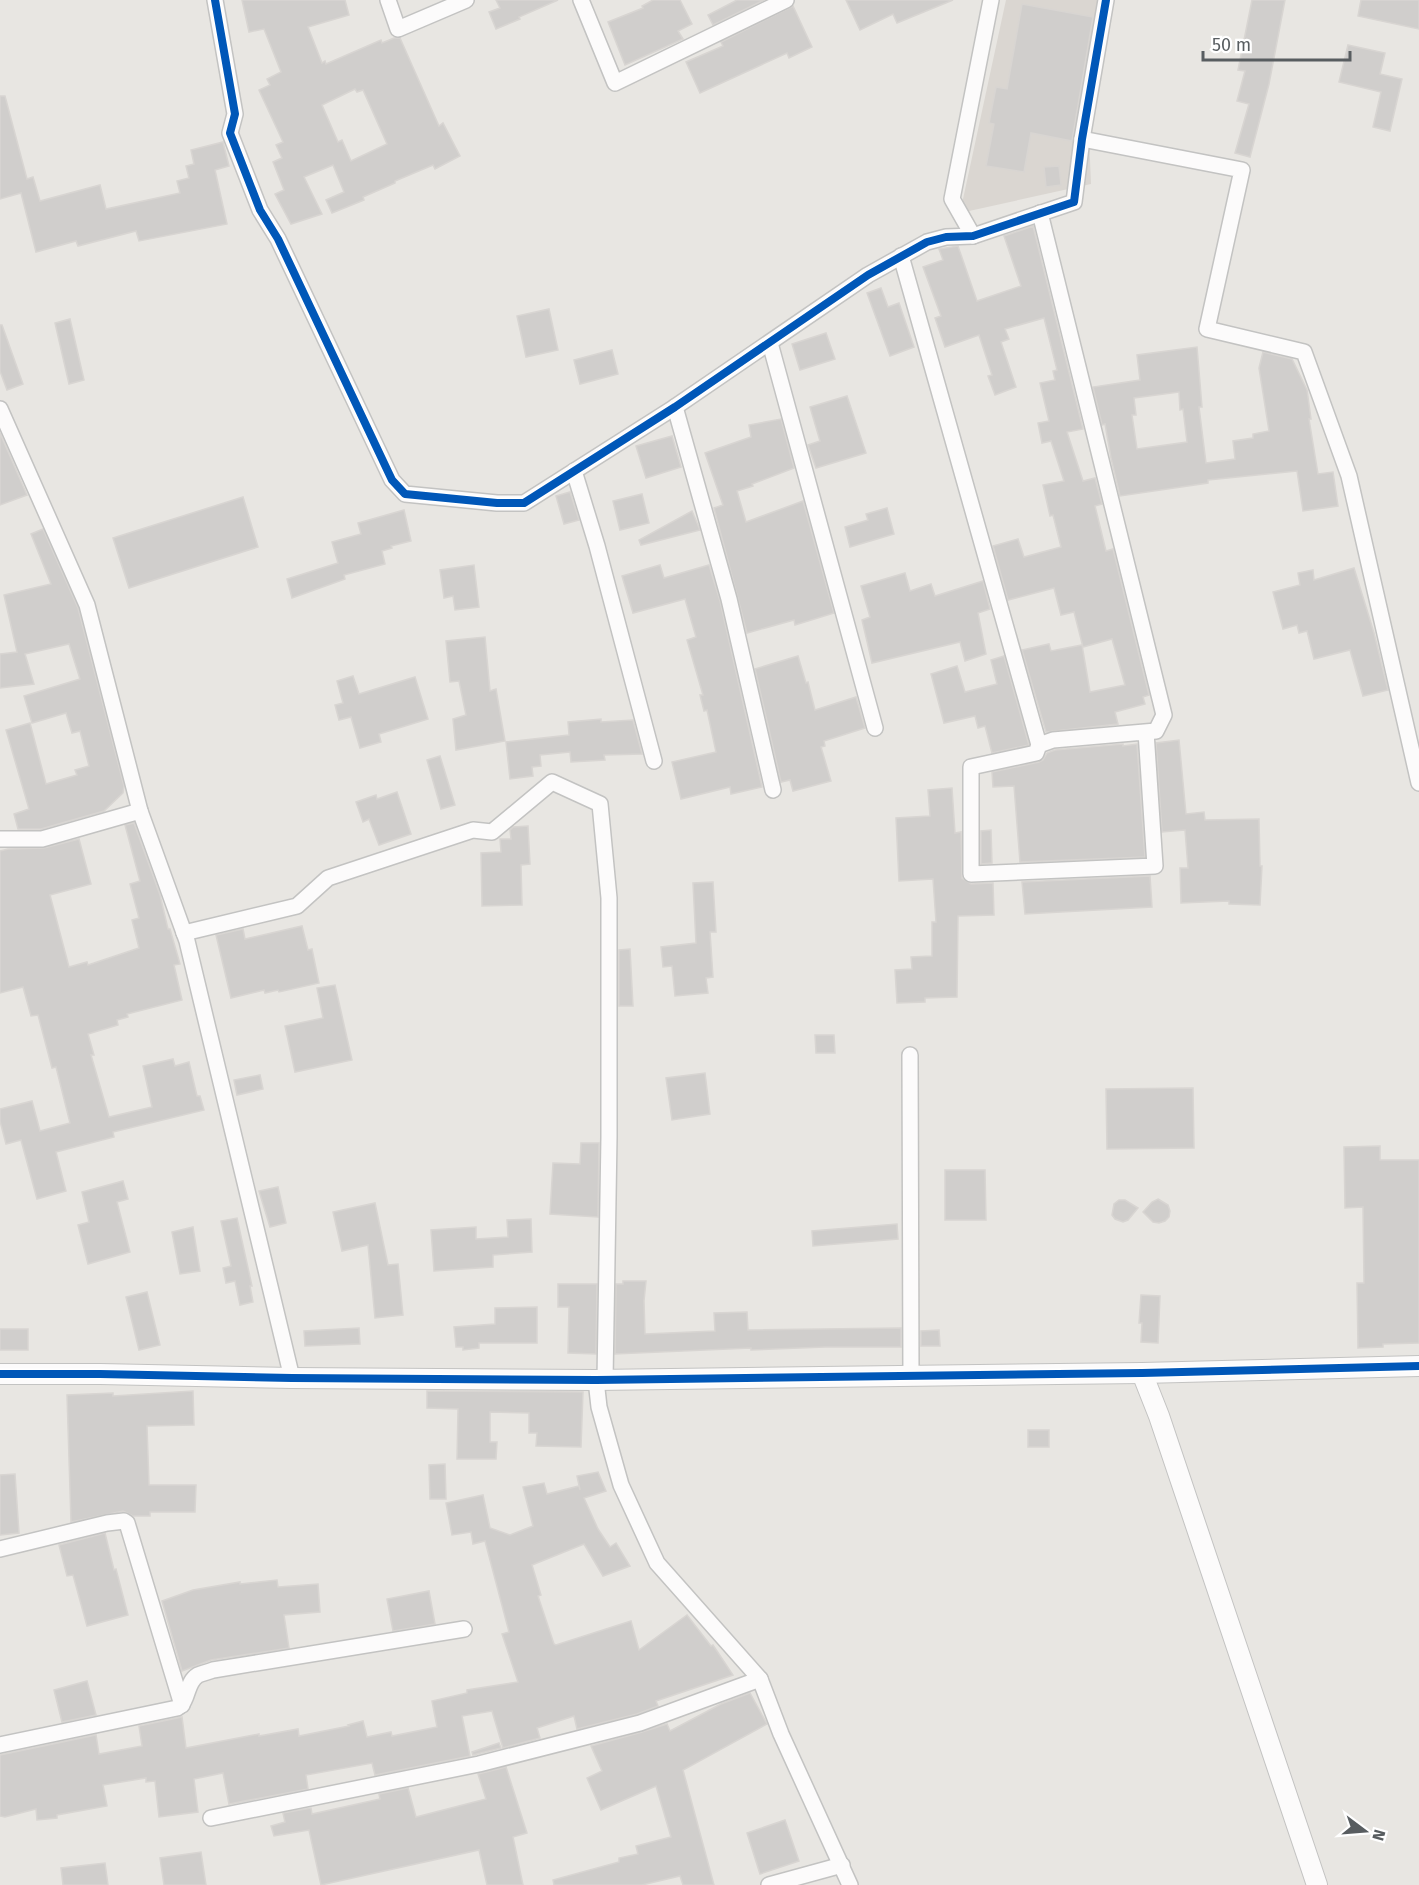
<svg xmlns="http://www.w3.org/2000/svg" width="1419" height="1885" viewBox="0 0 1419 1885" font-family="'Fira Sans',sans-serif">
  <rect width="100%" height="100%" fill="#e8e6e2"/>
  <polygon fill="#dad6d1" points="1006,0 1111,0 1088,111 1091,184 960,213"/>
  <g fill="#d0cecc" stroke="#d8d5d2" stroke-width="1.5" fill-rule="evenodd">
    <path d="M242,0h103l4,15 -41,12 14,36 3,-2 1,3 55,-24 1,3 12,-5h6l39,88 4,-3 17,33 -25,13 -2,-4 -38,16v2l-32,14 1,3 -32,13 -6,-13 18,-8 -11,-27 -29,12 18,37 -31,10 -16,-30 9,-4 -11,-28 9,-4 -6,-13 7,-3 -24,-52 11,-5 -3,-6 14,-7 -17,-43 -15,3zM355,89l2,3 6,-2 24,54 -36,17 -9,-21 -4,2 -16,-37z"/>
    <polygon points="496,0 558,0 519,17 520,19 496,29 489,12 500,8"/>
    <polygon points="653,0 680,0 692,24 678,31 683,39 625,65 608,22 643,8 642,6"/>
    <polygon points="737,0 764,0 713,25 708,15"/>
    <polygon points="846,0 953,0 897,23 893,14 860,30"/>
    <polygon points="1252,0 1285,0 1269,84 1250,157 1235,153 1249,104 1237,101 1245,71 1238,70"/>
    <polygon points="1361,0 1419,0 1419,29 1358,16"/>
    <polygon points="1022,4 1093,17 1072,141 1031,133 1024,172 986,166 994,124 989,123 996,87 1007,89"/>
    <polygon points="793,6 812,47 789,58 787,53 700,93 686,62 723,46 721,42"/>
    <polygon points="1348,45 1385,53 1380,74 1402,79 1390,131 1373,127 1381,92 1339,82"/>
    <polygon points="0,96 5,96 27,179 33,177 40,201 100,185 106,209 180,193 177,181 189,178 186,166 194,164 191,150 223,142 229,166 215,170 227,224 139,241 136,231 78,246 76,241 36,252 21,193 0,199"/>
    <polygon points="1059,166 1061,185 1046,187 1044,167"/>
    <polygon points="1033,226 1083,429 1067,432 1083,481 1095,478 1102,504 1095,506 1106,551 1113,549 1149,695 1143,697 1145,704 1115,712 1118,724 1046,732 1022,650 1049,644 1051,651 1082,645 1090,692 1125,685 1112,639 1083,647 1074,612 1061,615 1054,588 1008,600 993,546 1018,539 1024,557 1061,547 1053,515 1050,516 1043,485 1064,481 1051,441 1042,443 1038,423 1049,421 1040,383 1055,380 1053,371 1057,370 1044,318 1005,329 1009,339 1001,342 1016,387 995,395 988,376 992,375 979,335 945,347 935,318 941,316 923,267 943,260 939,249 958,246 977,301 1021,286 1004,236"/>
    <polygon points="881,288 888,307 899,303 914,347 890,356 867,293"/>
    <polygon points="549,309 558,350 526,357 517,316"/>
    <polygon points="70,319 84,380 69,384 55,323"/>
    <polygon points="0,325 2,325 23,384 7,390 0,371"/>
    <polygon points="826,333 835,359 800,370 792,344"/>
    <path d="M1197,347l5,60h-3l7,56 29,-4 -2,-18 20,-3v-4l16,-3 -10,-63 4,-16 29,7 15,31 4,29h-2l9,55 15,-2 5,34 -35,5 -6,-40 -89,9v3l-88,13 -9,-38 -6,-34 -3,1 -9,-38 47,-7 -3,-25zM1179,392l1,18 3,-1 4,33 -50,7 -5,-34h4l-2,-17z"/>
    <polygon points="612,350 618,374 580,384 574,360"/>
    <polygon points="847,396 866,453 816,468 808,445 820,441 810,407"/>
    <polygon points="781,419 794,468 752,484 753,486 737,491 746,522 803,501 834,613 795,625 794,620 747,633 714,508 723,505 705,453 751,437 749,425"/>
    <polygon points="0,433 27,495 0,505"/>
    <polygon points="672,436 681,467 646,478 636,446"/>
    <polygon points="570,492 579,520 564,524 556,496"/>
    <polygon points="642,494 649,523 620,530 613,501"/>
    <polygon points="243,497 258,547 129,588 113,538"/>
    <polygon points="887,508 894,534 850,547 845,527 868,520 866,514"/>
    <polygon points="404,510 411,541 391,546 392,548 382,551 385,564 344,575 345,579 292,598 287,579 338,563 332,542 361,534 358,523"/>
    <polygon points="692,511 700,530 641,545 639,540"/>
    <polygon points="43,529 78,608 124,786 123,793 104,811 41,829 18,829 14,814 29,809 6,730 30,723 46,784 77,775 75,770 89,766 80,731 72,733 66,713 32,723 24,696 80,679 69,644 25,654 34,684 0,688 0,654 17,652 4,595 51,584 31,534"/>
    <polygon points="474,565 479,607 455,610 453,596 444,598 440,570"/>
    <polygon points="660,565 664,578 709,565 720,601 762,787 731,794 730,787 681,799 672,762 716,752 707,710 704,711 700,695 703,695 687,640 696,637 685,599 633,613 622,576"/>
    <polygon points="1354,568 1374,633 1388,690 1363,696 1350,650 1314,659 1307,631 1299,633 1297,625 1283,629 1273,592 1300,585 1298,573 1313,570 1314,580"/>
    <polygon points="905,573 910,591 931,584 935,596 983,581 990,609 978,613 986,654 965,661 960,642 872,663 862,620 870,617 861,586"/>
    <polygon points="485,637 490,691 496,689 505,741 456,750 453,719 466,715 459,681 450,682 446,641"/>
    <polygon points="798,656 806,683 808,682 815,710 856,697 865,728 824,741 825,746 821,747 831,781 793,791 790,780 781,782 755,669"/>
    <polygon points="1004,656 1029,745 992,753 985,726 978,728 975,716 944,723 931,674 957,666 965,692 997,684 991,660"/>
    <polygon points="353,676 359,694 415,677 428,719 379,734 381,742 360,748 351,717 339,720 335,705 343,703 337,681"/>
    <polygon points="601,719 601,722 633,720 642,754 604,755 605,760 571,762 570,752 540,755 541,766 532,767 533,776 510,779 506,742 569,735 568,722"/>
    <polygon points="1179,740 1186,814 1204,812 1205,820 1259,819 1260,866 1262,866 1260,905 1229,904 1229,901 1181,903 1180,868 1188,868 1185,830 1162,832 1156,743"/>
    <polygon points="1123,744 1123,746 1137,744 1145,857 1020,862 1014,786 993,787 992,772 1039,762 1043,760 1047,753 1055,750"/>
    <polygon points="440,756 455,805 441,809 427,760"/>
    <polygon points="952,788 955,833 961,832 962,878 971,884 993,883 994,915 958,916 957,997 925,998 925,1002 897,1003 895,970 912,969 911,957 932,956 932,922 936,922 933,879 899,881 896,818 930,816 928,790"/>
    <polygon points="397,792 411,834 379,845 369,819 363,822 356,802 376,795 377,799"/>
    <polygon points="134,823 160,895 168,929 170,929 180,964 174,965 182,1000 127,1014 128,1017 117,1020 118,1025 88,1034 94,1055 91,1055 109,1117 152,1107 143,1066 173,1059 175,1066 189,1062 197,1096 200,1096 204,1110 113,1132 114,1137 56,1152 66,1191 37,1199 21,1140 6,1144 0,1121 0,1109 32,1101 40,1131 70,1123 56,1067 52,1068 38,1015 31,1016 23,987 0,993 0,851 8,849 44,848 79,839 91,884 50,895 69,967 87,962 88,965 139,948 132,920 139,918 130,884 140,881 125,825"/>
    <polygon points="528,826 530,864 521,865 522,905 482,906 481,853 501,852 500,839 511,839 510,830 513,827"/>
    <polygon points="991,830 992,863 981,864 981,831"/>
    <polygon points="1150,876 1152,907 1025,914 1022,882"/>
    <polygon points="713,882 716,932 710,932 713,977 706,978 708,993 675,996 672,966 663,967 661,947 696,943 693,883"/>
    <polygon points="302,926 308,950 312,949 319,983 279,992 278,990 265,993 264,990 231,998 216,935 243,929 245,939"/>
    <polygon points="630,949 633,1006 619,1006 619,950"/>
    <polygon points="335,985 352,1060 295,1072 285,1026 323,1018 317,988"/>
    <polygon points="815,1035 834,1035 835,1053 816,1053"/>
    <polygon points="705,1073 710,1114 672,1120 666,1078"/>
    <polygon points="260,1075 263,1089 237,1095 234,1080"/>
    <polygon points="1193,1088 1194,1148 1107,1149 1106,1089"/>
    <polygon points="581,1143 599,1143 598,1217 550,1214 553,1163 580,1164"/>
    <polygon points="1380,1146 1380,1160 1419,1160 1419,1343 1383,1344 1383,1347 1358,1348 1357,1283 1364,1283 1363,1207 1345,1208 1344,1147"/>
    <polygon points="945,1170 985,1170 986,1220 945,1220"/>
    <polygon points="123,1181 128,1199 117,1202 130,1252 88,1264 78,1225 89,1222 82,1192"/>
    <polygon points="278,1187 286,1223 270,1227 259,1191"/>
    <polygon points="1158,1199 1168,1205 1170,1211 1169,1217 1165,1221 1159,1223 1153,1222 1143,1212 1152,1202"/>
    <polygon points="1119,1200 1125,1200 1138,1208 1128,1220 1123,1222 1115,1219 1112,1215 1114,1204"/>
    <polygon points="375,1203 388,1265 398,1264 403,1315 375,1318 368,1245 342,1251 333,1212"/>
    <polygon points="237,1218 252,1286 250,1286 253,1302 240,1305 235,1281 226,1283 223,1268 231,1266 221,1221"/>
    <polygon points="531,1219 532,1252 493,1255 493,1267 434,1271 431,1230 476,1227 476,1239 508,1237 507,1220"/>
    <polygon points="897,1224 898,1239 813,1246 812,1231"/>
    <polygon points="193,1227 200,1271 180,1274 172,1232"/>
    <polygon points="623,1281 646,1281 644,1301 645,1334 715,1331 714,1313 747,1312 748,1330 901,1328 901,1347 825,1347 751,1350 751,1348 615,1354 616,1284 623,1284"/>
    <polygon points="558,1284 597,1284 596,1354 568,1353 569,1307 558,1307"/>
    <polygon points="147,1292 160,1345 139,1350 126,1297"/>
    <polygon points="1141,1295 1160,1296 1158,1343 1141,1342 1142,1323 1139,1323"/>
    <polygon points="537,1307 537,1343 479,1343 479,1348 463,1350 463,1347 456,1347 454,1327 495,1324 495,1308"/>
    <polygon points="359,1328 360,1344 305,1346 304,1331"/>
    <rect x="0" y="1329" width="28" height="21"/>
    <polygon points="939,1330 940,1346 921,1346 921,1331"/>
    <polygon points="193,1391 194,1425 147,1426 149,1485 196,1485 195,1512 150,1512 150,1516 133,1516 123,1511 71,1522 67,1395 113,1393 113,1396"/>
    <polygon points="427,1391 583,1392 581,1447 536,1446 537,1433 529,1433 529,1413 490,1412 490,1442 497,1442 496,1459 457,1459 458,1409 427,1408"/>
    <rect x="1028" y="1430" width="21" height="17"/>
    <polygon points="445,1464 446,1499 430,1499 429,1465"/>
    <polygon points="598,1472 606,1491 584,1498 598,1529 610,1547 616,1543 630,1566 603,1576 584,1544 532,1565 541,1595 538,1596 554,1644 556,1645 631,1621 639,1650 687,1615 711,1646 713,1645 733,1675 656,1701 658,1706 637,1714 577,1729 574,1716 537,1728 540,1738 503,1748 492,1711 462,1716 470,1756 375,1775 372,1763 306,1775 308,1789 229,1804 223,1773 194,1779 198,1812 159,1817 155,1781 146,1782 146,1778 103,1785 107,1806 57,1815 57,1818 37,1820 36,1809 5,1817 0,1816 0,1755 96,1735 99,1754 142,1746 139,1726 182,1717 186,1748 259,1734 259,1736 298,1729 299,1736 349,1726 348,1725 363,1721 367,1737 391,1732 392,1736 437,1727 432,1701 467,1693 467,1690 518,1682 502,1634 509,1632 485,1541 473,1544 471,1532 452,1535 446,1503 483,1495 490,1528 510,1535 533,1526 523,1487 544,1483 547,1494 579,1486 580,1490 577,1476"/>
    <polygon points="15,1474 19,1533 0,1535 0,1475"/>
    <polygon points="105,1533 114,1570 116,1569 128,1615 87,1626 73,1575 67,1576 59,1545"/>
    <polygon points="277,1580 278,1587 318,1584 320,1612 284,1615 289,1648 211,1660 182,1671 162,1601 193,1590 240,1582 240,1584"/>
    <polygon points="429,1591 435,1624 393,1631 387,1599"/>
    <polygon points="87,1681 96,1715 62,1722 54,1690"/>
    <polygon points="750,1693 767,1724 683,1770 714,1885 683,1885 680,1876 642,1885 554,1885 553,1880 619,1862 619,1858 638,1854 636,1846 671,1837 656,1786 601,1810 587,1778 602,1771 591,1746 642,1732 667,1724 670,1731 721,1704"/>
    <polygon points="499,1743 501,1748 473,1755 472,1752"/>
    <polygon points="506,1767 527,1833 513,1837 523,1885 487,1885 479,1850 321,1885 309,1830 274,1836 271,1826 285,1822 283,1813 311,1808 312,1814 380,1799 379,1794 408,1788 416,1817 486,1799 478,1774"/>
    <polygon points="785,1820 799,1861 760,1874 747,1833"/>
    <polygon points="201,1852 206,1885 164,1885 160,1858"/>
    <polygon points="105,1863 108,1885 63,1885 61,1868"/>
  </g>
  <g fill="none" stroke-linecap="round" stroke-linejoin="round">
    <g stroke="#c3c3c2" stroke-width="18">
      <g id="minor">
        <polyline points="215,0 235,114 230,133 260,210 278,239 392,480 405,494 497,503 524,503 675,407 868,275 927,242 946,237 973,236 1074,202 1082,139 1106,0"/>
        <polyline points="388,0 398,29 466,0"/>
        <polyline points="581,0 615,83 786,0"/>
        <polyline points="1082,139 1242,170 1207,329 1304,352 1349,476 1419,783"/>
        <polyline points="1040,213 1164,715 1156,731 1053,740 1039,745 1036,753 971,767 971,874 1155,866 1146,732"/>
        <polyline points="973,236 952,199 991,0"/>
        <polyline points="901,256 1039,745"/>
        <polyline points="770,343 875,728"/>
        <polyline points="675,407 729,599 773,790"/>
        <polyline points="0,409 87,605 140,811 187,941 292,1378"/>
        <polyline points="574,471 597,546 654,761"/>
        <polyline points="0,839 42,839 140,811"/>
        <polyline points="184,933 297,906 328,878 473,830 492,832 552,782 600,804 609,898 609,1137 605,1380"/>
        <polyline points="910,1055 911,1377"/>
        <polyline points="596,1380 599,1407 621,1485 657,1563 760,1679 781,1734 850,1885"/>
        <polyline points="0,1549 107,1523 124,1521 127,1523 182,1705"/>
        <path d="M0,1745l177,-37c13,-8 8,-25 21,-33 5,-2 10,-3 15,-5l251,-41"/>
        <polyline points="211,1818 479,1764 640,1723 760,1679"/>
        <polyline points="769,1885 842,1865"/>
      </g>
    </g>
    <g stroke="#c3c3c2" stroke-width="22">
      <g id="tertiary">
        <polyline points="1142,1373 1159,1416 1317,1885"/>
        <polyline points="0,1374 100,1374 292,1378 596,1380 1142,1373 1419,1366"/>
      </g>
    </g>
    <use href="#minor" stroke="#fcfbfb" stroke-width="15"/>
    <use href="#tertiary" stroke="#fcfbfb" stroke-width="20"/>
    <g stroke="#fff" stroke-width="11">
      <g id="cycleway">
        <polyline points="215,0 235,114 230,133 260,210 278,239 392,480 405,494 497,503 524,503 675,407 868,275 927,242 946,237 973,236 1074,202 1082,139 1106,0"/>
        <polyline points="0,1374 100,1374 292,1378 596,1380 1142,1373 1419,1366"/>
      </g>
    </g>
    <use href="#cycleway" stroke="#0057b8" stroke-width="8"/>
  </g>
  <g transform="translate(1365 1831) rotate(106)" stroke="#ffffff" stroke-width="4.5" paint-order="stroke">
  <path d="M0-4.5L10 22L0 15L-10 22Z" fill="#585d60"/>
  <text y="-9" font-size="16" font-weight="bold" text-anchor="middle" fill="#585d60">N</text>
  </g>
  <path d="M1203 51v9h147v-9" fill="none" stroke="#585d60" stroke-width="3"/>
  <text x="1212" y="51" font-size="18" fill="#585d60" stroke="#ffffff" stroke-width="4.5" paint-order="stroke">50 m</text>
</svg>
